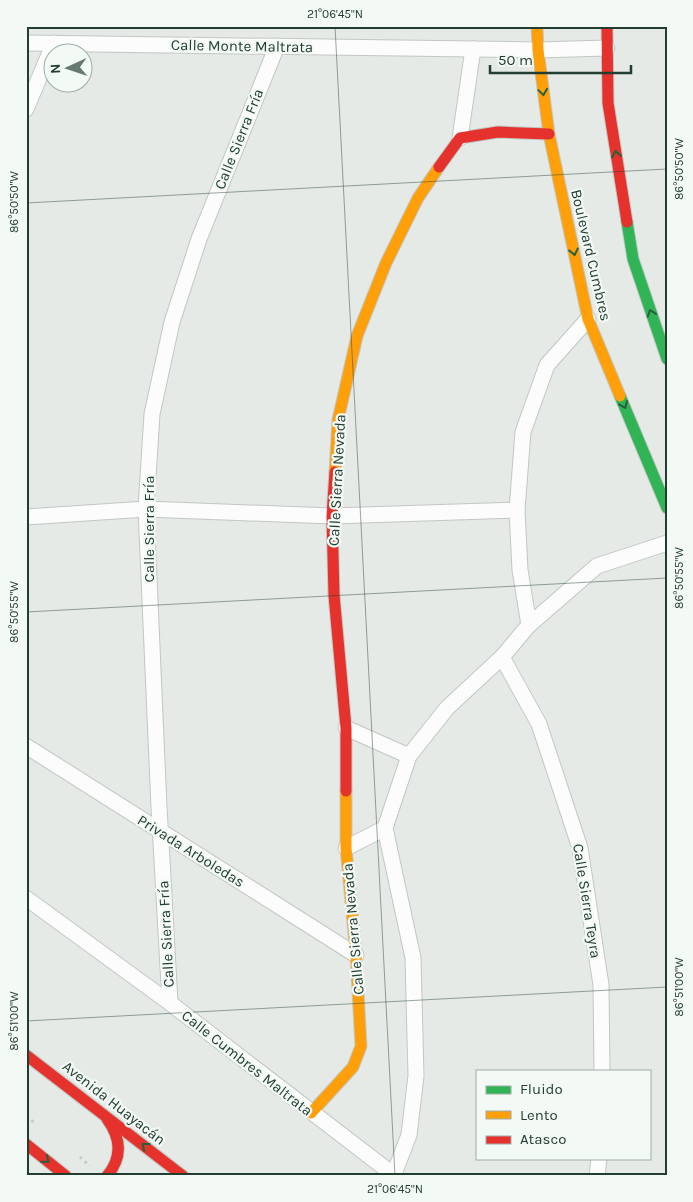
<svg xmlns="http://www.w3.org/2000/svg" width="693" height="1202" viewBox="0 0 693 1202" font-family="Karla,sans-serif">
  <rect width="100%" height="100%" fill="#e5eae7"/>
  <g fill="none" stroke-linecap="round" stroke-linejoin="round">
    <g stroke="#c2c7c4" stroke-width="17">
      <g id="street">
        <polyline points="26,43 538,50 607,48"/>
        <polyline points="26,109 54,43"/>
        <polyline points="460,138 473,49"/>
        <polyline points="26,517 146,509 332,516 517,510"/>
        <polyline points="529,625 520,570 517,510 523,432 547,365 588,319"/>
        <polyline points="502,657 539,724 580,848 601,985 602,1071"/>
        <polyline points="346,728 409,756 447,708 502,657 529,625 597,566 667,543"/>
        <polyline points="26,746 356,955"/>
        <polyline points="346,848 385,828"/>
        <polyline points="26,898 170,1003 395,1176"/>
        <polyline points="170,1003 159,807 146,509 152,414 172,322 199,239 277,46"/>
        <polyline points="394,1174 409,1135 416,1076 413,958 385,828 409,756"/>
        <polyline points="597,1176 599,1158"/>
      </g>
    </g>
    <g stroke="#c1c8c4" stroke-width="13">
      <g id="fast">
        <polyline points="627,222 633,259 667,359"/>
        <polyline points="620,396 667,508"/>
      </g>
    </g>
    <g stroke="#c1c8c4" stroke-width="13">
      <g id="slow">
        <polyline points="537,26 538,50 549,134 588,319 620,396"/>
        <polyline points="335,472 338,420 357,336 386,263 418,198 439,167"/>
        <polyline points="311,1113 353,1067 361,1046 356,955 346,848 346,791"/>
      </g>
    </g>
    <g stroke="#c1c8c4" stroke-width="13">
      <g id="jam">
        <polyline points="607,26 608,103 627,222"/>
        <polyline points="439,167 460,138 498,132 549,134"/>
        <polyline points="335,472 332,516 334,595 346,728 346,791"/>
        <polyline points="26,1055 183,1176"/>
        <path d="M107,1119c14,19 16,38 0,57"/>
        <polyline points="26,1144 66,1176"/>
      </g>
    </g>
    <g stroke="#c1cac5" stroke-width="3" stroke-dasharray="2.5 4" stroke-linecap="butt">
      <polyline points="26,1117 35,1123"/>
      <polyline points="80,1157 90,1166"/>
    </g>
    <use href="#street" stroke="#fbfcfb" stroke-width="15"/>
    <use href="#fast" stroke="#30b455" stroke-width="11"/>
    <use href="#slow" stroke="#ff9f0a" stroke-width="11"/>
    <use href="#jam" stroke="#e5322d" stroke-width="11"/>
  </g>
  <defs><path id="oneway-chevron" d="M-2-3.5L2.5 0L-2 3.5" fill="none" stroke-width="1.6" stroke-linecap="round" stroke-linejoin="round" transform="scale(1.25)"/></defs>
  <g stroke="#26613c">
    <use href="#oneway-chevron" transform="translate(543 92) rotate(82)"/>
    <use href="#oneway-chevron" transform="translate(616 154) rotate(-99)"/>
    <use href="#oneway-chevron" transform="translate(574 252) rotate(78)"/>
    <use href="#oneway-chevron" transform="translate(651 313) rotate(-109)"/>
    <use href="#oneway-chevron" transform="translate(624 405) rotate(67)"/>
    <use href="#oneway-chevron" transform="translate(145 1146) rotate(-142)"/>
    <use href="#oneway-chevron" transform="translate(46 1160) rotate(39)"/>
  </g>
  <path fill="none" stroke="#223e31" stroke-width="1" stroke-opacity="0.45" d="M335,26l60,1150M26,203l641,-34M26,612l641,-34M26,1021l641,-34"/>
  <g text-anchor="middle" stroke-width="4.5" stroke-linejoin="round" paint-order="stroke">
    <g font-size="15" fill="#223e31" stroke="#f3f9f5">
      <text transform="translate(242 46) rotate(1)" y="5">Calle Monte Maltrata</text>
      <text transform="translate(239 139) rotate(-68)" y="5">Calle Sierra Fría</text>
      <text transform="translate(591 255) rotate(77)" y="5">Boulevard Cumbres</text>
      <text transform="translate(337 480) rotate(-87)" y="5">Calle Sierra Nevada</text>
      <text transform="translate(149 529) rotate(-90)" y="5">Calle Sierra Fría</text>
      <text transform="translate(191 851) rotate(32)" y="5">Privada Arboledas</text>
      <text transform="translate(587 901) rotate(81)" y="5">Calle Sierra Teyra</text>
      <text transform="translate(353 929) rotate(-95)" y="5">Calle Sierra Nevada</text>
      <text transform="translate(166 934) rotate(-93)" y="5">Calle Sierra Fría</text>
      <text transform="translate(247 1063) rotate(38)" y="5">Calle Cumbres Maltrata</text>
      <text transform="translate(114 1103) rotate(38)" y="5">Avenida Huayacán</text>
    </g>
  </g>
  <rect width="693" height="1202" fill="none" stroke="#f3f9f5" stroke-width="55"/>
  <rect x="476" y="1070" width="175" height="90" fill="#f3f9f5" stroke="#9faea7"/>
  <rect x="486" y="1086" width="25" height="8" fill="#30b455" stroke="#9faea7"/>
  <text x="520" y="1094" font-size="15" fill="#223e31">Fluido</text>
  <rect x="486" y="1111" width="25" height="8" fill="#ff9f0a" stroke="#9faea7"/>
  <text x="520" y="1120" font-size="15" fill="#223e31">Lento</text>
  <rect x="486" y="1136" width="25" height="8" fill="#e5322d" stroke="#9faea7"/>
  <text x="520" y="1144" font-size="15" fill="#223e31">Atasco</text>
  <g transform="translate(68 68) rotate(267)"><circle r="24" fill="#f3f9f5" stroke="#9faea7"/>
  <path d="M0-4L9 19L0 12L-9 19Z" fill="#667a71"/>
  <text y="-8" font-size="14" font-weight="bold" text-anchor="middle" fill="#223e31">N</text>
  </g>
  <path d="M490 65v8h141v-8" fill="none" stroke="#223e31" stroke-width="2.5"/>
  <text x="498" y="65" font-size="15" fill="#223e31" stroke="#f3f9f5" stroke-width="4" paint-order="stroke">50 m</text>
  <rect x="28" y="28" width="638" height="1146" fill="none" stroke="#223e31" stroke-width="2"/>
  <g font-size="12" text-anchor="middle" fill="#223e31">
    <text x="335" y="18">21°06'45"N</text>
    <text transform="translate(679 169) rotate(-90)" y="4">86°50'50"W</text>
    <text transform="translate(14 202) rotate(-90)" y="4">86°50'50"W</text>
    <text transform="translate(679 578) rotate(-90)" y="4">86°50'55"W</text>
    <text transform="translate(14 612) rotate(-90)" y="4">86°50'55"W</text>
    <text transform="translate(679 987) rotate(-90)" y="4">86°51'00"W</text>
    <text transform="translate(14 1021) rotate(-90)" y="4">86°51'00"W</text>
    <text x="395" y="1193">21°06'45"N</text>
  </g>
</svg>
